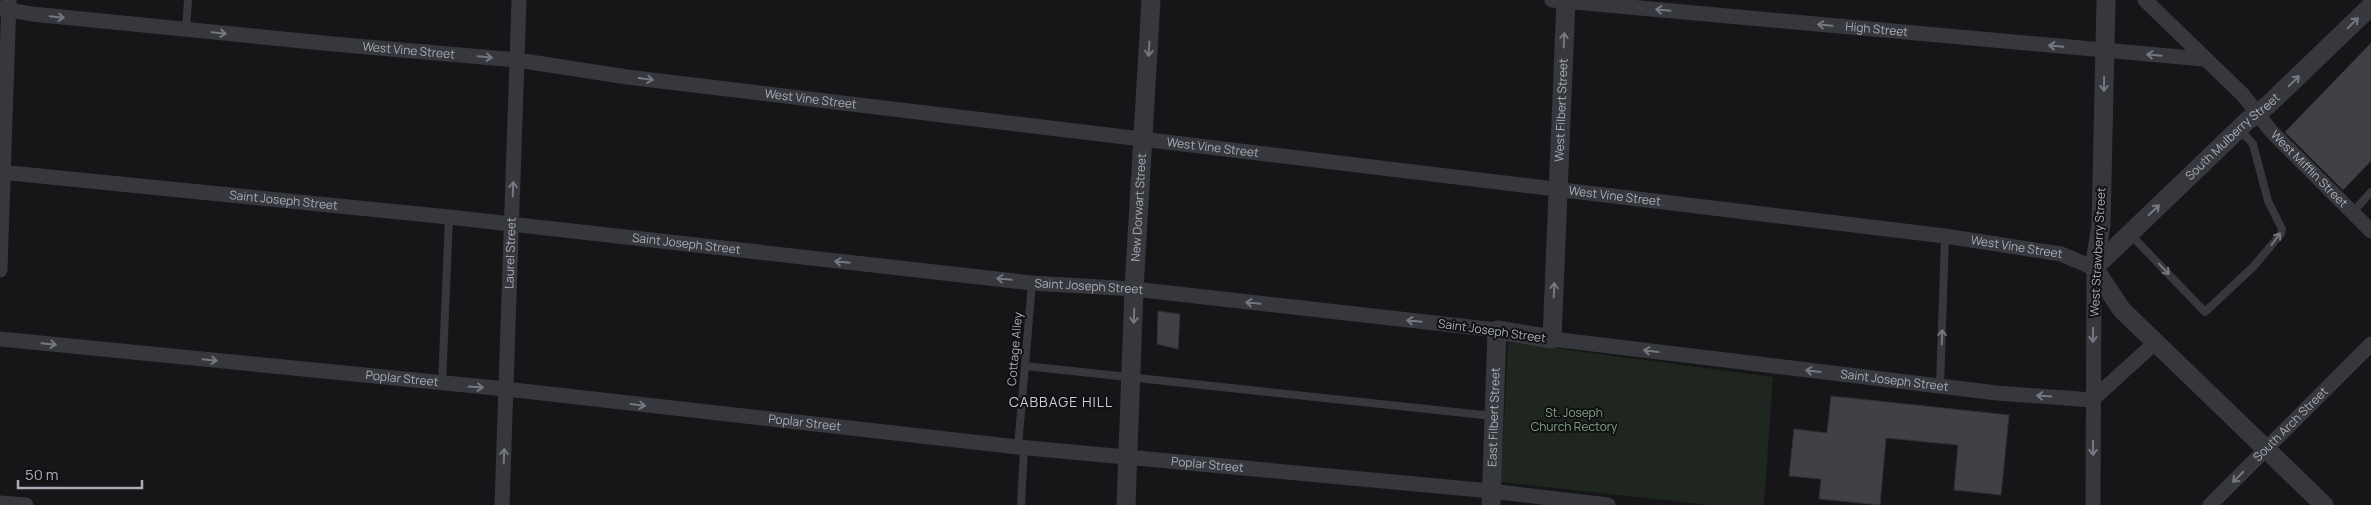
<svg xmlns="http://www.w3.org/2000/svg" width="2371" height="505" viewBox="0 0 2371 505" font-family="Manrope,sans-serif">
  <rect width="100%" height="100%" fill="#161618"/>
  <polygon fill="#1e261f" points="1508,342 1773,377 1764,505 1709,505 1501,482"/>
  <g fill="#404145" stroke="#303034">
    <polygon points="2371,43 2371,161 2343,190 2285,132"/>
    <polygon points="1158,311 1180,314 1178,349 1157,344"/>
    <polygon points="1831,396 2009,415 2001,495 1954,490 1958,445 1886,438 1880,505 1819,499 1821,479 1789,476 1794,429 1827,433"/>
  </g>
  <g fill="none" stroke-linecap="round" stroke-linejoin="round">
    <g stroke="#37383d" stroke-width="8">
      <polyline points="186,30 188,0"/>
      <polyline points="2352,213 2371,192"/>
      <polyline points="2130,234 2205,312 2254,266 2281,234 2282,229 2268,201 2253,144 2240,130"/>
      <polyline points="1025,366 1493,416"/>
      <polyline points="442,384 449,217"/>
      <polyline points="1940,386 1945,236"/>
      <polyline points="1018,447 1032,283"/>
      <polyline points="1021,505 1024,448"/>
    </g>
    <g stroke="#37383d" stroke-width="15">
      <path id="s1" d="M1552,0l651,59"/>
      <path id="s2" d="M2145,0l98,95 28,36 100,100"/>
      <path id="s3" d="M0,8l32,6 301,30 184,16 110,17 1318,159 116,18 33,14 -1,237"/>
      <path id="s4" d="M0,172l449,45 583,66 102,6 363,41"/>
      <polyline points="0,270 9,0"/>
      <path id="s5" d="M0,339l506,50 512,58 473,44 117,14"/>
      <path id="s6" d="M1552,339l445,54 95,7 64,-58"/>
      <polyline points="0,503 26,505"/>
      <path id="s7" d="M502,505l17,-505"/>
      <path id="s8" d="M2210,505l161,-161"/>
    </g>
    <g stroke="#37383d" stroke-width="19">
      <path id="s9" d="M2094,268l153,-147 21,-16 103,-99"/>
      <polyline points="2094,268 2122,310 2324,505"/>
      <polyline points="2094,268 2101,225 2106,0"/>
      <path id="s10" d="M1126,505l8,-216 17,-289"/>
      <path id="s11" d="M1491,505l6,-175 55,9 14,-339"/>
    </g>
  </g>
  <defs><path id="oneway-shaft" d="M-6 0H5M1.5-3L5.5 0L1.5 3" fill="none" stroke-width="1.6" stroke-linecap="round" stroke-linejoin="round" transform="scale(1.25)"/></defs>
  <g stroke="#757881">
    <use href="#oneway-shaft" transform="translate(1663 10) rotate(-175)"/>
    <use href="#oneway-shaft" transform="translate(57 17) rotate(6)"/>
    <use href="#oneway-shaft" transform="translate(2353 23) rotate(-45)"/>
    <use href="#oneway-shaft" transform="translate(1825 25) rotate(-175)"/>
    <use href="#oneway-shaft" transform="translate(219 33) rotate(6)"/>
    <use href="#oneway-shaft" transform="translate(1564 40) rotate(-88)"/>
    <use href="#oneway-shaft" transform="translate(2056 46) rotate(-175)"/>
    <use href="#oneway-shaft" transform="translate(1149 49) rotate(93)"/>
    <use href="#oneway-shaft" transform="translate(2154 55) rotate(-175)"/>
    <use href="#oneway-shaft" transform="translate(485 57) rotate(5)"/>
    <use href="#oneway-shaft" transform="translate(646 79) rotate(8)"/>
    <use href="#oneway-shaft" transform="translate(2294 81) rotate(-44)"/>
    <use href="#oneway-shaft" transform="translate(2104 84) rotate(91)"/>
    <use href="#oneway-shaft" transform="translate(513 189) rotate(-88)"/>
    <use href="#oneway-shaft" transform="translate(2154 210) rotate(-44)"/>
    <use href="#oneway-shaft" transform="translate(2276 239) rotate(-53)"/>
    <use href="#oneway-shaft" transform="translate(842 262) rotate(-174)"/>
    <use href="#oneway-shaft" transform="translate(2164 269) rotate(46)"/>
    <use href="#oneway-shaft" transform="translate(1004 279) rotate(-174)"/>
    <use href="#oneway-shaft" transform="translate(1554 290) rotate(-88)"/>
    <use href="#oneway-shaft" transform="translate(1253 303) rotate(-174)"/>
    <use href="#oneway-shaft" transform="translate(1134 316) rotate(92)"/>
    <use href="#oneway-shaft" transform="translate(1414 321) rotate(-174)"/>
    <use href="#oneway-shaft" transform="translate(2093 335) rotate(91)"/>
    <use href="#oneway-shaft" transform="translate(1942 337) rotate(-88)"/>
    <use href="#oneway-shaft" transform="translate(49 344) rotate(6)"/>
    <use href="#oneway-shaft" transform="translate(1651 351) rotate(-173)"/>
    <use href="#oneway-shaft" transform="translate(210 360) rotate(6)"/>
    <use href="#oneway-shaft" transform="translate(1813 371) rotate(-173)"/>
    <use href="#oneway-shaft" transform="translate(476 387) rotate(4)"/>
    <use href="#oneway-shaft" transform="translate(2044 396) rotate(-176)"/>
    <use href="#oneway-shaft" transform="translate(638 405) rotate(7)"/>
    <use href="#oneway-shaft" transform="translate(2093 448) rotate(90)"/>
    <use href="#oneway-shaft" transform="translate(504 456) rotate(-88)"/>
    <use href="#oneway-shaft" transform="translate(2238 477) rotate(135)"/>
  </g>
  <g text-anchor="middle" stroke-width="4" stroke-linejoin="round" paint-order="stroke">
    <g font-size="12" fill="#a8adb8" stroke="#111113">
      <text dy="4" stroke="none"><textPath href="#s1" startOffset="326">High Street</textPath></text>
      <text dy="4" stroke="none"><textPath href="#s3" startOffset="411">West Vine Street</textPath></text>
      <text dy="4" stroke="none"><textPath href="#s3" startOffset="816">West Vine Street</textPath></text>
      <text dy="4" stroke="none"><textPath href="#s11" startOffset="460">West Filbert Street</textPath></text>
      <text dy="4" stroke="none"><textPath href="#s9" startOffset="191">South Mulberry Street</textPath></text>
      <text dy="4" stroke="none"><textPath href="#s3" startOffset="1221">West Vine Street</textPath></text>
      <text dy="4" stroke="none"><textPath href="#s2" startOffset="236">West Mifflin Street</textPath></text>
      <text dy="4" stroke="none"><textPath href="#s3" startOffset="1626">West Vine Street</textPath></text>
      <text dy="4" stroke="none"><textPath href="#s4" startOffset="285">Saint Joseph Street</textPath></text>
      <text dy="4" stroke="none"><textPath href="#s10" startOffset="298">New Dorwart Street</textPath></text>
      <text dy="4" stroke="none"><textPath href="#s4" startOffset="690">Saint Joseph Street</textPath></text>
      <text dy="4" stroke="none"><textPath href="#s3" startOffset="2031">West Vine Street</textPath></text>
      <text transform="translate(2098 252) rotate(-87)" y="4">West Strawberry Street</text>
      <text dy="4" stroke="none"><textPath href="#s7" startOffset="252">Laurel Street</textPath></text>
      <text dy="4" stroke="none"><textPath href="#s4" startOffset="1095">Saint Joseph Street</textPath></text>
      <text transform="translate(1492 331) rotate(8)" y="4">Saint Joseph Street</text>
      <text transform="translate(1015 349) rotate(-85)" y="4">Cottage Alley</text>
      <text dy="4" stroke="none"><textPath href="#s5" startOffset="404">Poplar Street</textPath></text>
      <text dy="4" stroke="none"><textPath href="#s6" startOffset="345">Saint Joseph Street</textPath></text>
      <text dy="4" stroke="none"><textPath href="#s11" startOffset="88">East Filbert Street</textPath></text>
      <text dy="4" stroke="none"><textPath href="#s5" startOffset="809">Poplar Street</textPath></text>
      <text dy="4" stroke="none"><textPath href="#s8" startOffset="114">South Arch Street</textPath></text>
      <text dy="4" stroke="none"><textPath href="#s5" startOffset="1214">Poplar Street</textPath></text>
    </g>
    <g font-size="12" fill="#7fa381" stroke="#111113">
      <text x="1574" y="417">St. Joseph<tspan x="1574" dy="14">Church Rectory</tspan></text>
    </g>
    <g font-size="14" letter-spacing="1" fill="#c9ccd4" stroke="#111113">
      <text x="1061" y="407">CABBAGE HILL</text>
    </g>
  </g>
  <path d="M18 480v8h124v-8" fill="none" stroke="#a8adb8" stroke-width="2.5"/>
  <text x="25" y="480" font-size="15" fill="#a8adb8" stroke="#111113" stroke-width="4" paint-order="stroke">50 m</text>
</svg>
